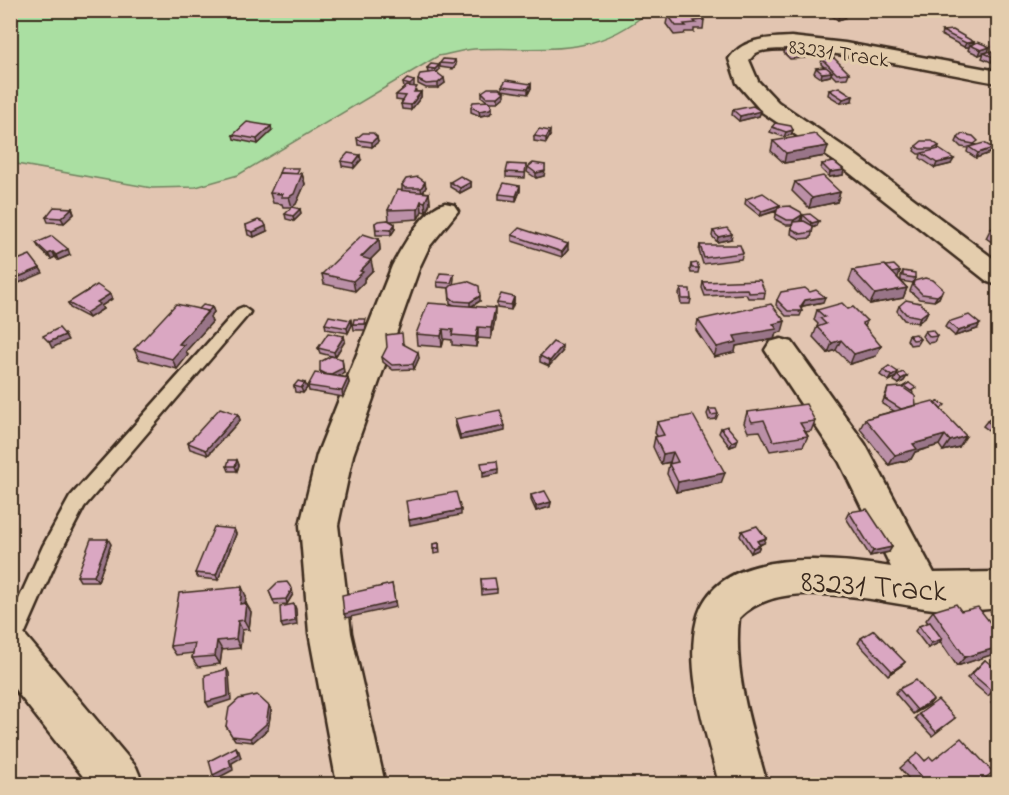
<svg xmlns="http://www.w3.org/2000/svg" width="1009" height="795" viewBox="0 0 1009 795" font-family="'Indie Flower',sans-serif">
  <rect width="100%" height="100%" fill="#e2c5b1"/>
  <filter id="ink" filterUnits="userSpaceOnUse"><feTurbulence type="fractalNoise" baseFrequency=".0167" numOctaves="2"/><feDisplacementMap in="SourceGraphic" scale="12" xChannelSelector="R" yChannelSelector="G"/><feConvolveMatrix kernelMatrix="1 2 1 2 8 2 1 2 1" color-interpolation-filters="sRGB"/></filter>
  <g filter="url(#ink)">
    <path fill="#aadfa2" stroke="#728460" stroke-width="1.5" d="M10,11h639c-57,49 -107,35 -175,38 -12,1 -24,5 -36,7l-200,119 -42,12 -44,1 -141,-25z"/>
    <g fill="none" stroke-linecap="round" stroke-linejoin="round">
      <g stroke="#3b2a1e" stroke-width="5">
        <polygon id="lane" points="243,307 250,312 248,315 84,507 59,555 17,651 10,654 10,619 43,546 70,497 238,309"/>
      </g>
      <g stroke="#3b2a1e" stroke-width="5">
        <g id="street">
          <path d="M791,37l54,6 153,28v12c-41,-7 -213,-46 -242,-30 -3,2 -4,5 -7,7l9,21 20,21 75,51 145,109v23l-10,-3 -151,-119 -75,-51 -25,-29 -8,-24c14,-21 39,-21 62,-22z"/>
          <path d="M445,203l9,2 4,6 -29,36 -9,19 -67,189 -15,70 13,108 34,151h-48l-28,-151 -9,-108 17,-70 75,-189c10,-19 32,-58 53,-63z"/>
          <path d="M781,339l11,3 73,102 69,129 64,-1v36c-21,3 -42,3 -64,1 -55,-6 -152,-36 -195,9 -6,58 13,111 28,166h-48c-12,-50 -35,-113 -22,-165 19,-74 137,-61 194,-52l-52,-106 -74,-111 5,-8z"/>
          <polygon points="10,629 25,635 136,767 143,784 89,784 10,683"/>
        </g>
      </g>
      <use href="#lane" fill="#e4cdad" fill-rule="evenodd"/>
      <use href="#street" fill="#e4cdad" fill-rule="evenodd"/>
    </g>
    <g fill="#bb90a7" stroke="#3b2a1e" stroke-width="1.5">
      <polygon points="822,10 841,10 847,13 845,18 838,20"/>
      <polygon points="933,10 963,10 954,15 948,12 943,14"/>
      <polygon points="668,15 704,20 703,29 694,29 694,32 685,32 684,34 674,35 666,24"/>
      <polygon points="942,31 974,42 973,44 990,47 988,52 979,55 968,50 969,47 964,47 941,35"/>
      <polygon points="785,49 806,53 805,58 790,59 784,53"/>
      <polygon points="984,53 999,54 999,60 991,62 982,58"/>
      <polygon points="822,59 849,73 847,78 836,79 831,74 830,76 821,78 814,73 816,68 824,67 821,64"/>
      <polygon points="455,60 456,65 453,69 440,67 440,63"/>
      <polygon points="427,68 439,70 437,72 445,83 438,88 426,88 418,84 418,80 429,73 428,73"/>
      <polygon points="414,81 414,86 413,87 417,92 421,92 421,97 411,110 402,109 401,104 403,101 396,100 396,95 404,88 403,83"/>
      <polygon points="531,84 531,88 528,94 502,90 502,86"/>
      <polygon points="829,90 852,101 841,103 828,95"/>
      <polygon points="482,92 504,97 498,102 489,102 492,111 490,114 480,116 471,112 471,107 487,101 482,97"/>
      <polygon points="733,110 761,111 759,116 739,121 732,115"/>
      <polygon points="772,127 793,130 791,135 784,137 770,132"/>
      <polygon points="272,131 258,144 234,139 233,135"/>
      <polygon points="534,136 550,136 546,143 534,141"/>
      <polygon points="357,138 378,142 372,147 358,145"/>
      <polygon points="958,138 976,145 993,148 990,153 976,158 967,152 968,148 961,147 956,142"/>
      <polygon points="773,141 828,146 825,156 784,163 771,151"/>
      <polygon points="916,146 939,146 938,149 951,164 935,168 920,158 921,154 918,154 914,151"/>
      <polygon points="361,160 354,168 342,166 341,161"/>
      <polygon points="822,164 844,170 843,175 829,177 821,169"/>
      <polygon points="526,165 525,178 506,177 506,172"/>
      <polygon points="545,165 544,176 536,178 527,172 528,167"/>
      <polygon points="300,173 302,174 305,184 296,204 292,207 283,207 282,204 273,203 270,193"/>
      <polygon points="450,182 471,182 471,187 460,193 450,187"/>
      <polygon points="795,182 840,192 837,202 809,208 792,191"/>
      <polygon points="402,185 426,187 423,192 429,193 430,203 426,212 422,211 418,219 390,221 395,224 395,229 391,235 376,235 375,223 389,220 388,210 402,190"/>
      <polygon points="520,186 520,191 516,201 499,199 499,194"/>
      <polygon points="746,199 780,205 779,207 802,215 800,221 798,222 803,221 802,221 803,215 819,221 817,226 813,228 811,238 800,239 791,234 792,225 786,225 775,219 777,211 760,216 745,204"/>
      <polygon points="72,208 74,214 64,223 48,222 46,217"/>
      <polygon points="300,209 301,214 294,221 286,219 285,214"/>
      <polygon points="246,225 267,231 254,237 248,235"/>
      <polygon points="999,225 999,247 986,238 991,228"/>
      <polygon points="713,231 731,239 717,242 712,236"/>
      <polygon points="512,235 568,250 562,257 512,241"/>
      <polygon points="379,239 380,250 370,260 373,270 364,279 364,282 355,291 324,284 322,274"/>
      <polygon points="36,243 70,255 58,260 55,257 51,259 39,248"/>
      <polygon points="700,245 743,253 741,259 703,264 699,251"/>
      <polygon points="691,264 699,268 698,273 691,273 690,269"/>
      <polygon points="886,266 900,271 897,277 901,281 901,276 903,271 915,278 913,283 901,281 907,288 903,298 870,304 849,281 853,270"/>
      <polygon points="454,274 454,279 453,285 480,301 471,307 495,319 491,339 478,338 476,347 452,345 452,340 444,339 442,347 417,345 416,334 454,305 450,303 449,288 438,287 437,282"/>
      <polygon points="914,281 941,293 939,298 934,301 919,299 910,291"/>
      <polygon points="703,282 765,292 764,298 748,298 746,294 705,296 702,288"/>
      <polygon points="681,289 691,299 690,304 681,304 679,294"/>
      <polygon points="514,297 514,302 511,310 497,308 497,303"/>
      <polygon points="112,299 101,306 103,309 89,318 70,308 68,303"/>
      <polygon points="777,300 823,302 803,306 801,309 802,311 800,316 786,316 776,305"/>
      <polygon points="899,306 928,311 925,317 918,323 904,320 897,311"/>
      <polygon points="212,307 214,312 210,317 212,322 186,351 188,355 177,369 139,359 134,349 199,309"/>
      <polygon points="848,309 867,321 865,327 876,356 850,364 836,350 828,353 813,337 818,324 814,320 817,310"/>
      <polygon points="698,320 782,332 776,333 774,339 736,346 735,352 714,357 696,330"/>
      <polygon points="948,322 977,329 955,336 945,327"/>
      <polygon points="325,324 352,325 348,333 326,329"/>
      <polygon points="353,324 367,324 365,330 354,330"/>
      <polygon points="925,331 937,336 934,342 928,343 922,336"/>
      <polygon points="909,335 920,339 917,344 910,345 907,340"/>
      <polygon points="344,336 345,341 335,357 320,353 318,348"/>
      <polygon points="403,344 419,358 414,369 393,370 383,362 382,357"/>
      <polygon points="999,347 999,355 995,352"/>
      <polygon points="562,352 549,366 540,362 540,356"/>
      <polygon points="342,359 344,373 338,376 348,378 349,383 343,397 309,391 308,386 321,373 320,371"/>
      <polygon points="883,370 896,377 889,381 880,375"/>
      <polygon points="897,375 907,376 904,381 899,384 894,381"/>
      <polygon points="305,383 307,388 303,393 295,392 294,386"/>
      <polygon points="909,383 913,393 912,394 916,405 942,411 959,447 943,451 939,445 915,452 911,459 889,465 860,429 865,419 894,411 882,404 888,388 903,388 904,386"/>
      <polygon points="709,409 718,414 716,419 709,420 707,414"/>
      <polygon points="747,412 815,421 811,431 805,432 808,436 803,446 770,451 760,431 748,432 744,423"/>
      <polygon points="238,414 240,420 208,455 190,449 188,443"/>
      <polygon points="999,414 999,438 983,426 987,421"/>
      <polygon points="455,419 505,431 460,440 455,424"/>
      <polygon points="657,422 721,483 676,492 667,474 669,464 671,464 670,462 661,464 653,447 655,437 657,436 655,433"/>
      <polygon points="721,428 736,445 730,447 719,433"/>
      <polygon points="237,460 239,465 237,471 229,471 227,466"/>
      <polygon points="531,495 551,502 550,507 536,511 531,500"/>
      <polygon points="849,512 889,552 870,556 846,518"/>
      <polygon points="234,529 236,534 218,580 198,578 195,573"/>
      <polygon points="742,531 764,543 760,545 758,550 751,553 740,536"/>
      <polygon points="439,543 440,553 434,554 433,544"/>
      <polygon points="111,544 98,581 80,581 77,576"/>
      <polygon points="481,579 497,589 497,593 482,595"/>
      <polygon points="269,591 293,594 287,604 275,605"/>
      <polygon points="246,596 245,603 251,612 249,629 242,630 240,648 222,650 220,664 198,667 192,658 193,653 176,655 170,646"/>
      <polygon points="933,611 961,611 999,634 999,652 957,666 940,641 939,643 928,648 915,631 919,626 928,623 926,620"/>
      <polygon points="861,638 905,662 901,666 888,675 858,643"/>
      <polygon points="985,660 999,685 988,696 967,678"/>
      <polygon points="899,689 929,705 913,714 895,693"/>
      <polygon points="999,696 999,710 991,703"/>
      <polygon points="269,706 271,710 268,729 253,742 235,740 226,726"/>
      <polygon points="919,714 955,718 932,736 915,718"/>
      <polygon points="933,760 978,784 913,784 900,768 908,761"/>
    </g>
    <g fill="#997588" stroke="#3b2a1e" stroke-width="1.5">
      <polygon points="945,10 949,10 948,12 943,14"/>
      <polygon points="956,10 963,10 954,15"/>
      <polygon points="847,13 845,18 838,20 839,15"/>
      <polygon points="974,42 972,46 970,45 969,47 964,47 966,43"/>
      <polygon points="990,47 988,52 979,55 981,50"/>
      <polygon points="999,56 999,60 991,62 993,57"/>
      <polygon points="439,65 439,70 435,74 435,69"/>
      <polygon points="832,72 830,76 821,78 822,73"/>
      <polygon points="444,78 445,83 438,88 438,83"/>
      <polygon points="531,84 531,88 528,94 528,89"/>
      <polygon points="421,92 421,97 411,110 411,105"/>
      <polygon points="504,92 504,97 498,102 498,97"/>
      <polygon points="853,96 852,101 841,103 843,99"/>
      <polygon points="492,106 492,111 490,114 480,116 479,111"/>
      <polygon points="761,111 759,116 739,121 740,116"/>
      <polygon points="271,126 272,131 258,144 257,139"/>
      <polygon points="793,130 791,135 784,137 786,132"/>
      <polygon points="550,131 550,136 546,143 546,138"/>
      <polygon points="377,137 378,142 372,147 372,142"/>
      <polygon points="828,146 825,156 784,163 786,153"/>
      <polygon points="993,148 990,153 976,158 978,153"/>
      <polygon points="360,155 361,160 354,168 354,163"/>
      <polygon points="954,159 951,164 935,168 937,163"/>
      <polygon points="844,170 843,175 829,177 830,172"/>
      <polygon points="545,171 544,176 536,178 536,173"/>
      <polygon points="302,174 305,184 296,204 292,207 289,197"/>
      <polygon points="425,182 426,187 422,194 421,188"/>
      <polygon points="471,182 471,187 460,193 460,188"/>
      <polygon points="520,186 520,191 516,201 516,196"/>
      <polygon points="14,188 16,193 10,195 10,189"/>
      <polygon points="840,192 837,202 809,208 812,198"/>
      <polygon points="429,193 430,203 426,212 425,202"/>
      <polygon points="421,201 422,211 418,219 418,209"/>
      <polygon points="780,205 778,210 760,216 762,211"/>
      <polygon points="72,208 74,214 64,223 61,218"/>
      <polygon points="300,209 301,214 294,221 293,216"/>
      <polygon points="802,215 800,221 792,225 794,220"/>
      <polygon points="819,221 817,226 810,228 812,223"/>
      <polygon points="395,224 395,229 391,235 391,230"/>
      <polygon points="266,226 267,231 254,237 253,232"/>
      <polygon points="732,234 731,239 717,242 718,237"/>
      <polygon points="379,239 380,250 363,267 361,257"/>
      <polygon points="568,244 568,250 562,257 562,252"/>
      <polygon points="68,249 70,255 58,260 56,255"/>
      <polygon points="53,252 55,257 51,259 48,254"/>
      <polygon points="371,260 373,270 364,279 364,282 355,291 353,281 360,271"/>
      <polygon points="40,268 43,273 19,283 16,278"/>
      <polygon points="900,271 898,277 888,278 890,273"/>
      <polygon points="907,288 903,298 870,304 875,294"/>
      <polygon points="941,293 939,298 934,301 937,296"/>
      <polygon points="110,294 112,299 101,306 103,309 89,318 86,313 97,302"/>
      <polygon points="480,296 480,301 470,307 470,302"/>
      <polygon points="514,297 514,302 511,310 511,305"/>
      <polygon points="825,297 823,302 803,306 799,313 805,300"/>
      <polygon points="212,307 214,312 210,317 212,322 186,351 188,355 177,369 172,359 179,344"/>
      <polygon points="495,308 495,319 491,339 491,328"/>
      <polygon points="928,311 925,317 918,323 920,317"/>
      <polygon points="351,320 352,325 348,333 347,328"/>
      <polygon points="785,321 782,332 776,333 774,339 736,346 735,352 714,357 717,347 734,336 773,324"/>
      <polygon points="980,324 977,329 955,336 958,331"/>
      <polygon points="478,327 478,338 476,347 476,337"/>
      <polygon points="443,329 444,339 442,347 441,336"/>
      <polygon points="65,335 68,340 52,348 49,342"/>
      <polygon points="344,336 345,341 335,357 334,352"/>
      <polygon points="841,340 836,350 828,353 832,343"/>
      <polygon points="562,346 562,352 549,366 550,361"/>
      <polygon points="881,346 876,356 850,364 854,354"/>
      <polygon points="418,352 419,358 414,369 413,364"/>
      <polygon points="342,359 344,373 331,380 329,375"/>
      <polygon points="898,372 896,377 889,381 892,376"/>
      <polygon points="907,376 904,381 899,384 901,379"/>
      <polygon points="348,378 349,383 343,397 342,391"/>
      <polygon points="305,383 307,388 303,393 301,388"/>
      <polygon points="238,414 240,420 208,455 206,450"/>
      <polygon points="505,426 505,431 460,440 460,435"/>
      <polygon points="945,435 939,445 915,452 911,459 889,465 895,455 913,444"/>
      <polygon points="966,436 959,447 943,451 950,441"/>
      <polygon points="738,439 736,445 730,447 732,442"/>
      <polygon points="673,452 670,462 661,464 663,454"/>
      <polygon points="237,460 239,465 237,471 235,466"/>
      <polygon points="498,469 498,474 483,477 483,472"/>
      <polygon points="725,473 721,483 676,492 678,482"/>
      <polygon points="551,502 550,507 536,511 536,506"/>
      <polygon points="461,510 461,515 410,525 409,520"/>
      <polygon points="234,529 236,534 218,580 216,575"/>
      <polygon points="766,538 764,543 755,546 757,541"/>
      <polygon points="108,539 111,544 98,581 94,576"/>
      <polygon points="760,545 758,550 751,553 753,548"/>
      <polygon points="892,547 889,552 870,556 873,551"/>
      <polygon points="392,584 396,607 346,618 344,614"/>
      <polygon points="242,587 246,596 244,613 240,604"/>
      <polygon points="292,589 293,594 287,604 286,599"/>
      <polygon points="246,603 251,612 249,629 244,620"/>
      <polygon points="294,604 296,609 297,625 283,628 281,624"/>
      <polygon points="238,621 242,630 240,648 236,639"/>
      <polygon points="942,639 939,643 928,648 931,643"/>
      <polygon points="217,641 222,650 220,664 215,656"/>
      <polygon points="999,647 999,652 997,653 957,666 965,657"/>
      <polygon points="905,662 901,666 888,675 892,671"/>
      <polygon points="227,669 229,673 231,700 209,707 206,702"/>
      <polygon points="933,700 929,705 913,714 917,710"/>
      <polygon points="269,706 271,710 268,729 253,742 250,738"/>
      <polygon points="236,747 239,751 241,758 232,763 233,770 216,779 213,775 229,759"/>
    </g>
    <g fill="#daa7c2" stroke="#3b2a1e" stroke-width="1.5">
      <polygon points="831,10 841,10 847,13 839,15"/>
      <polygon points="699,13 704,20 694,21 696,23 684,24 686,26 676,26 668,15"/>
      <polygon points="953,30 974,42 966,43 942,31"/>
      <polygon points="978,42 990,47 981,50 970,45"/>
      <polygon points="798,46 806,53 791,55 785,49"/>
      <polygon points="992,51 999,54 999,56 993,57 984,53"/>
      <polygon points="834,58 849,73 837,74 822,59"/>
      <polygon points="443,59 455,60 453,64 440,63"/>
      <polygon points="431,64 439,65 435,69 427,68"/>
      <polygon points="826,67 832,72 822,73 816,68"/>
      <polygon points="436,72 444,78 438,83 426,84 418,80 420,74"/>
      <polygon points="407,79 414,81 410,85 403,83"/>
      <polygon points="506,80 531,84 528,89 502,86"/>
      <polygon points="407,86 417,87 414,92 421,92 411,105 401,104 406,96 396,95"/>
      <polygon points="839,87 853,96 843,99 829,90"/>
      <polygon points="488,88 499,88 504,92 498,97 487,97 482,92"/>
      <polygon points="489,101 492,106 490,109 479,111 471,107 473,102"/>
      <polygon points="753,106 761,111 740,116 733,110"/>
      <polygon points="247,122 271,126 257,139 233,135"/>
      <polygon points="775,123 791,126 793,130 786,132 772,127"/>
      <polygon points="539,129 550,131 546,138 534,136"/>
      <polygon points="363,133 373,133 377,137 372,142 358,140 357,138"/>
      <polygon points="815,134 828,146 786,153 773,141"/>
      <polygon points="962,134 973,136 978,141 974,144 963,142 958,138"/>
      <polygon points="922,141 932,141 939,146 933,149 920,149 916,146"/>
      <polygon points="984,143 993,148 978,153 969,147"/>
      <polygon points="939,149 954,159 937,163 922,153"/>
      <polygon points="348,153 360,155 354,163 341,161"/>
      <polygon points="834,162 844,170 830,172 822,164"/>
      <polygon points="533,163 545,165 545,171 536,173 528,167"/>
      <polygon points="508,164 526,165 525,173 506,172"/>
      <polygon points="281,168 299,168 297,174 279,173"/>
      <polygon points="279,173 302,174 294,194 289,197 281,197 282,194 270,193"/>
      <polygon points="460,176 471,182 460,188 450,182"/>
      <polygon points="823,176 840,192 812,198 795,182"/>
      <polygon points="418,177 425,182 421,188 405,188 402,185 406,179"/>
      <polygon points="504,183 520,186 516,196 499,194"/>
      <polygon points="397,190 429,193 425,202 421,201 418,209 388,210"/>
      <polygon points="763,193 780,205 762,211 746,199"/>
      <polygon points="790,206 801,212 802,215 794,220 787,220 776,214 778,207"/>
      <polygon points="54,207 72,208 61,218 46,217"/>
      <polygon points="292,207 300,209 293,216 285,214"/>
      <polygon points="810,214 819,221 812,223 803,215"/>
      <polygon points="258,220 264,222 266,226 253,232 247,230 246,225"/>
      <polygon points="388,220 395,224 391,230 376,229 375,223 378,221"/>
      <polygon points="804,221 813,226 812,232 801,234 792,229 793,222"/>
      <polygon points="999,225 999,233 991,228"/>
      <polygon points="519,228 568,244 562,252 512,235"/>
      <polygon points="727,228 732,234 718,237 713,231"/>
      <polygon points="363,234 379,239 361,257 371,260 360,271 363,272 353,281 322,274"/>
      <polygon points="52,236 68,249 56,255 53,252 48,254 36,243"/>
      <polygon points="700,245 740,245 743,253 704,258"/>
      <polygon points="30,255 40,268 16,278 10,272 10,263"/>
      <polygon points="697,263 699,268 692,268 691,264"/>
      <polygon points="885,265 907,288 875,294 853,270"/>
      <polygon points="894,265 900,271 893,273 886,266"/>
      <polygon points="903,271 915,273 915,278 903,276"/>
      <polygon points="440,273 454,274 451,283 437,282"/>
      <polygon points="925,278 933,280 943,289 941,293 937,296 922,294 913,285 914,281"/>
      <polygon points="760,280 765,292 749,293 747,289 706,290 703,282"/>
      <polygon points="467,281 479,286 480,296 470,302 455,301 450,297 449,288 453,284"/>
      <polygon points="97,285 110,294 97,302 100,304 86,313 68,303"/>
      <polygon points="805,288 810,292 816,290 825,297 805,300 800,307 802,311 788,311 777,300 781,292"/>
      <polygon points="681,289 690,289 691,299 682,299"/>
      <polygon points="501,294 514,297 511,305 497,303"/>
      <polygon points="906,300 920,303 928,311 920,317 906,314 899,306"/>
      <polygon points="428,303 495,308 491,328 478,327 476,337 452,335 453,330 443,329 441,336 416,334"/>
      <polygon points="842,303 848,309 853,307 867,321 862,323 881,346 854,354 841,340 832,343 817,327 826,324 820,318 825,317 817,310"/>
      <polygon points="176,304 208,311 179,344 184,345 172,359 134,349"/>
      <polygon points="771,304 785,321 773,324 777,329 734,336 737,342 717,347 698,320"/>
      <polygon points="203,305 212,307 205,315 208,311 199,309"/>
      <polygon points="969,315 980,324 958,331 948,322"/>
      <polygon points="329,316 351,320 347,328 325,324"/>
      <polygon points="354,319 366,319 365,324 353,324"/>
      <polygon points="59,328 65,335 49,342 43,336"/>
      <polygon points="932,330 937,336 930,337 925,331"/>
      <polygon points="328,333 344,336 334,352 318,348"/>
      <polygon points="402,333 403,344 418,352 413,364 392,365 382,357 387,347 386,335"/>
      <polygon points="916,334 920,339 913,340 909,335"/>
      <polygon points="553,342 562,346 550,361 540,356"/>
      <polygon points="331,356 342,359 343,368 329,375 348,378 342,391 308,386 315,373 328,375 320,371 320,362"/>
      <polygon points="889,366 898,372 892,376 883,370"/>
      <polygon points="903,372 907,376 901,379 897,375"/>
      <polygon points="298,381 305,383 301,388 294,386"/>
      <polygon points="909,383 916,388 911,391 904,386"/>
      <polygon points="902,387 915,396 916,405 901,409 885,399 888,388"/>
      <polygon points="933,401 966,436 950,441 945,435 913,444 917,449 895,455 865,419"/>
      <polygon points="937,401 945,405 941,409 935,403"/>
      <polygon points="806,404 815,421 800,423 808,436 773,441 764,420 752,422 747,412"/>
      <polygon points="220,408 238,414 206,450 188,443"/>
      <polygon points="709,409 716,409 718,414 711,415"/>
      <polygon points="500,410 505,426 460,435 455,419"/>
      <polygon points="999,414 999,430 987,421"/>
      <polygon points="693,415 725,473 678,482 669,464 678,462 673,452 663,454 655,437 664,435 657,422"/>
      <polygon points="727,426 738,439 732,442 721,428"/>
      <polygon points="229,460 237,460 235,466 227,466"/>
      <polygon points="497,461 498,469 483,472 481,463"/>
      <polygon points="545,491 551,502 536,506 531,495"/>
      <polygon points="456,492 461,510 409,520 406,501"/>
      <polygon points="867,509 892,547 873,551 849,512"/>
      <polygon points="757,526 766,538 757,541 760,545 753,548 742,531"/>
      <polygon points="214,527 234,529 216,575 195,573"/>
      <polygon points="91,539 108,539 94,576 77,576"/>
      <polygon points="439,543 439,548 433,549 433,544"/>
      <polygon points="495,578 497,589 482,590 481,579"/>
      <polygon points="287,582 292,589 286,599 273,600 269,591 277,583"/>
      <polygon points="392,584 395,602 344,614 342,595"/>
      <polygon points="242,587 240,604 246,603 244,620 238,621 236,639 217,641 215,656 192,658 195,643 170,646 179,593"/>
      <polygon points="294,604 295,621 281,624 280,607"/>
      <polygon points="956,604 961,611 978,607 999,634 999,647 965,657 933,611"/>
      <polygon points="930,622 942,639 931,643 919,626"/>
      <polygon points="874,630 905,662 892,671 861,638"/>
      <polygon points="985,660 999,671 999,685 993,692 972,674"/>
      <polygon points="227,669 228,696 206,702 205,675"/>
      <polygon points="916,680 933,700 917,710 899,689"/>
      <polygon points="257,695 269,706 266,724 250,738 232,736 226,726 229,708 239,699"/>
      <polygon points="938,700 955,718 936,732 919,714"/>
      <polygon points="961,738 993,772 978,784 927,784 908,761 918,753 925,761 930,757 933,760"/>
      <polygon points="236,747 238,754 229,759 231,766 213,775 209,761"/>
    </g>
  </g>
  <g text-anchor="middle" stroke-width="6" stroke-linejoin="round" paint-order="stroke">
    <g font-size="22" fill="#3b2a1e" stroke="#e4cdad">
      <text transform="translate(839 52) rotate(8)" y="8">83231 Track</text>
    </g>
    <g font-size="32" fill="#3b2a1e" stroke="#e4cdad">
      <text transform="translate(874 585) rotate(4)" y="11">83231 Track</text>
    </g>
  </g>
  <rect width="1009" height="795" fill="none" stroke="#e4cdad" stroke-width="36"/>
  <rect x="18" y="18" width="973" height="759" fill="none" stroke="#3b2a1e" stroke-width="2" filter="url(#ink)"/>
</svg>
